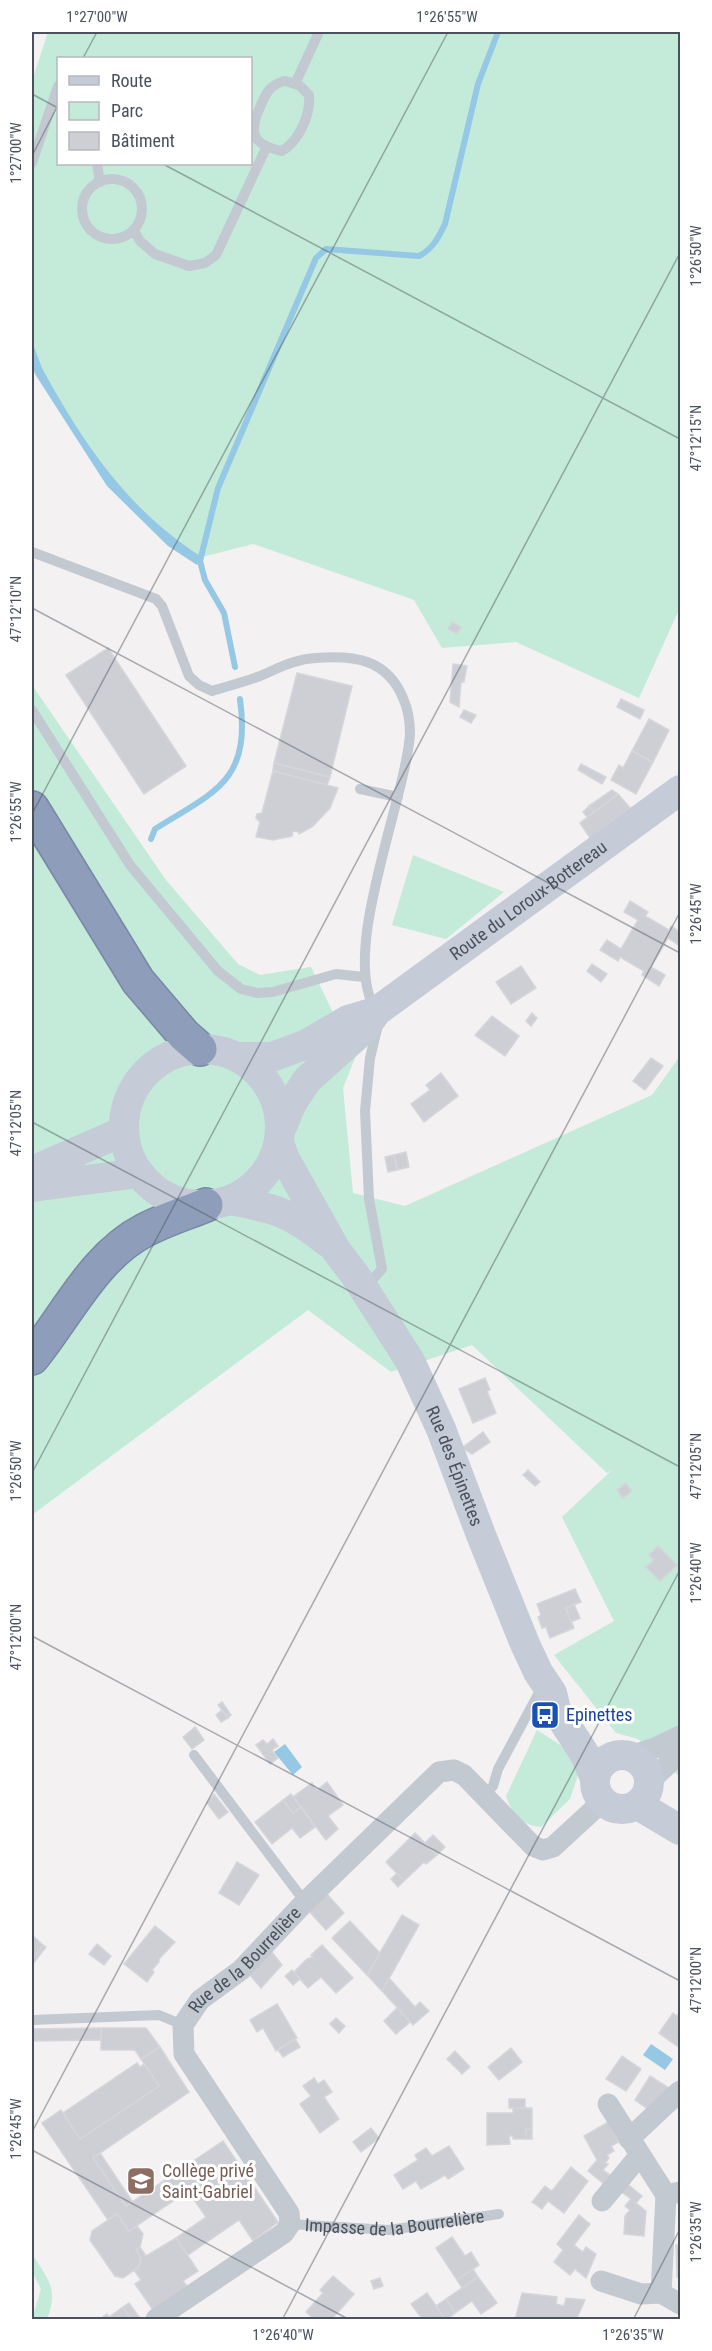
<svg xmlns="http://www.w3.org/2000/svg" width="712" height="2351" viewBox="0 0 712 2351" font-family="'Roboto Condensed',sans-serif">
  <rect width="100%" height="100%" fill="#f3f1f1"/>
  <g fill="#c4ebd9" fill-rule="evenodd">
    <path d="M48,32h632v580h-2l-39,86 -123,-56 -74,6 -28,-48 -161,-56 -51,13c-71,-45 -117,-109 -156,-182 -6,-10 -9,-22 -14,-33v-261zM58,58h192v106h-192z"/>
    <polygon points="32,685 166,880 238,964 260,975 311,967 355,1058 343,1088 353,1193 405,1206 652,1095 680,1056 680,1777 638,1739 616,1733 554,1655 614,1621 562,1517 612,1470 607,1473 472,1345 391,1372 308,1310 32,1515"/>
    <polygon points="413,855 504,892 446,939 392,925"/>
    <path d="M537,1730l28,18 13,27 -8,24 -29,28c-18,-1 -30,-14 -35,-31z"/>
    <path d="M32,2254c16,25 27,35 15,65h-15l9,-30 -9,-18z"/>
  </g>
  <g fill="#95c8e4">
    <path d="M32,342c5,11 8,23 14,33 40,73 85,137 156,182l-5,8 -29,-19 -61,-60 -72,-112 -3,-9z"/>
    <polygon points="285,1744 302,1767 293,1775 274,1752"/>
    <polygon points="651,2044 673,2059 665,2070 643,2055"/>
  </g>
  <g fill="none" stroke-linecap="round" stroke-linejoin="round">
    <g stroke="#95c8e4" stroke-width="6">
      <path d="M235,667l-11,-54 -19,-33 -5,-19 18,-73 98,-230 10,-9 93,7c14,-7 19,-18 26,-32l33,-140 20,-52"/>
      <path d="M151,839l4,-10c61,-38 96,-48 85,-130"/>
    </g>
  </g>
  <g fill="#cecfd4" stroke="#d5d6db" stroke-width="1.5">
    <polygon points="452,622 461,627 457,634 448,629"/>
    <polygon points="108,648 186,766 144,794 66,675"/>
    <polygon points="453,664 467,666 464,682 461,682 459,707 450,702"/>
    <polygon points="297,673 352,686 330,777 274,763"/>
    <polygon points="621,699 644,710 640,719 617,707"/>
    <polygon points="464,710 476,715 471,723 460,717"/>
    <polygon points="649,719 669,730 653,762 632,751"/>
    <polygon points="632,751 653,762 636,794 611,780 619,765 623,768"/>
    <polygon points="274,763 330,777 327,785 273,771"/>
    <polygon points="581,764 606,777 602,784 578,770"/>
    <polygon points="273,771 338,788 330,808 312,827 299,834 299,832 293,831 292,836 273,840 256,837 260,822 256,818 257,814 262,813"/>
    <polygon points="612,790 618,794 594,812 589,806"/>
    <polygon points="618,794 630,808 590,838 580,823"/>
    <polygon points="589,806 594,812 587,817 583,812"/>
    <polygon points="630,901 648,912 645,916 669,930 671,926 680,932 680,946 668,938 651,967 665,975 659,986 642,975 644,971 620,957 618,961 600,950 607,940 621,949 638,920 624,912"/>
    <polygon points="592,964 607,974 601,982 587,971"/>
    <polygon points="521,966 536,988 511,1004 496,982"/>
    <polygon points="532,1013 537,1018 531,1026 526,1021"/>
    <polygon points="492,1016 519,1036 505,1056 475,1035"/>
    <polygon points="651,1058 663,1066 645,1090 633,1081"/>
    <polygon points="441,1073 458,1096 424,1122 411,1104 430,1090 426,1085"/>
    <polygon points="406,1152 409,1167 397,1170 394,1155"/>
    <polygon points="394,1155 397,1170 388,1172 385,1157"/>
    <polygon points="485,1378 490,1390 487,1391 496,1413 473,1423 459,1389"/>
    <polygon points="483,1432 490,1442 472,1454 464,1449 463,1447"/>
    <polygon points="528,1470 540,1482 535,1486 523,1475"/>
    <polygon points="626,1483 632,1491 623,1498 617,1490"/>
    <polygon points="658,1546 677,1565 660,1581 646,1567 654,1560 649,1555"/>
    <polygon points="575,1589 581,1602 566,1608 574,1628 550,1638 546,1627 542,1628 538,1617 541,1615 537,1604"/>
    <polygon points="574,1604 580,1618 571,1622 566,1608"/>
    <polygon points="222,1702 231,1715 228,1718 218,1705"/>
    <polygon points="222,1710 228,1718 221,1722 216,1715"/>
    <polygon points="195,1727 204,1740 192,1749 183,1737"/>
    <polygon points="273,1739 278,1746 272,1750 278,1758 270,1764 256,1745 263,1740 267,1744"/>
    <polygon points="327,1782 343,1805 328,1816 338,1829 326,1840 293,1797 312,1783 317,1790"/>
    <polygon points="214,1794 228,1812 219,1819 207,1803"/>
    <polygon points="291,1794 301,1807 293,1813 283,1800"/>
    <polygon points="283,1800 293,1813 301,1807 315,1827 300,1838 292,1828 272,1844 255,1822"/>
    <polygon points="415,1833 437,1855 426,1864 424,1862 404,1881 386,1862"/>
    <polygon points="433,1835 445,1847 437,1855 425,1843"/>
    <polygon points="237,1862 259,1875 239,1905 219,1893"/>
    <polygon points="397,1873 404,1881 398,1887 391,1879"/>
    <polygon points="326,1893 344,1913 326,1930 308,1910"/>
    <polygon points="402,1915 419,1925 382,1991 367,1975"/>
    <polygon points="350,1921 380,1953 367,1975 332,1938"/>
    <polygon points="155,1926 175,1942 159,1959 159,1962 152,1970 154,1972 147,1982 124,1964"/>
    <polygon points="32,1935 43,1945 32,1960"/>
    <polygon points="97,1944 111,1956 104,1965 89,1954"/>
    <polygon points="43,1945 46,1947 32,1965 32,1960"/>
    <polygon points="322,1945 353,1978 336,1993 321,1977 308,1988 294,1972 307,1959 313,1957 311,1955"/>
    <polygon points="271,1951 282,1965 261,1988 250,1975"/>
    <polygon points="292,1970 300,1979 293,1985 285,1976"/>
    <polygon points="389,1978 415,2007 420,2002 429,2011 413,2025 382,1991"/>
    <polygon points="277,2004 297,2038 276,2051 263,2028 257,2032 250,2020"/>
    <polygon points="397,2008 410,2022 396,2034 384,2021"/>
    <polygon points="680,2011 680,2048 659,2033 673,2013 677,2016"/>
    <polygon points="336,2018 345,2026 339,2033 330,2024"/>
    <polygon points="101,2028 146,2028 160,2047 141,2059 135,2050 101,2050"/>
    <polygon points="101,2028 101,2040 32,2041 32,2029"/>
    <polygon points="295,2039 300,2047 283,2057 278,2050"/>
    <polygon points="160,2047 189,2092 93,2158 126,2206 223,2141 278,2222 253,2241 239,2220 188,2255 176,2238 206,2217 188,2191 129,2231 117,2214 108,2220 42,2123 61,2110 80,2139 159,2086 141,2059"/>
    <polygon points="511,2048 522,2062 499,2080 488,2067"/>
    <polygon points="455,2051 470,2067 462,2074 447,2059"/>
    <polygon points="622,2056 641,2069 626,2091 606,2079"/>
    <polygon points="137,2063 140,2067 144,2064 159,2086 80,2139 63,2113"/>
    <polygon points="650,2076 672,2090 651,2111 635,2100"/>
    <polygon points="314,2078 318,2084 324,2080 332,2092 324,2097 339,2119 320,2133 300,2104 311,2096 303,2086"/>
    <rect x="509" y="2099" width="16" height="9"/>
    <polygon points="513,2108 532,2108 532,2129 526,2129 526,2139 513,2139 513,2136 509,2136 510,2144 487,2145 487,2113 513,2113"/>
    <polygon points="608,2122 619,2142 611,2146 614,2151 607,2155 609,2158 605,2163 608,2164 603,2170 610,2175 604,2184 588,2171 597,2160 584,2136"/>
    <polygon points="371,2128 379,2138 361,2152 353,2142"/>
    <rect x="526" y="2129" width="6" height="10"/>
    <polygon points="449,2146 464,2169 448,2179 445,2175 421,2189 416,2181 403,2189 394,2175 418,2160 415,2155 426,2148 432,2156"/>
    <polygon points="100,2153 132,2201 126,2206 93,2158"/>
    <polygon points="571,2167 588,2181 564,2213 548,2201 542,2209 532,2202 545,2186 552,2191"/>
    <polygon points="625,2182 642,2196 636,2203 646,2211 644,2236 624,2234 625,2216 630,2210 625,2206 631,2199 619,2190"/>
    <polygon points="117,2214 129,2231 137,2226 143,2234 140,2247 136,2250 141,2258 139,2267 123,2278 115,2276 90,2240 92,2231"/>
    <polygon points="579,2215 590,2224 574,2245 583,2252 586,2247 596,2254 586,2278 575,2269 570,2275 554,2262 563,2250 557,2244"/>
    <polygon points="452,2237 465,2256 471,2252 479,2265 457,2280 436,2248"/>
    <polygon points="176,2238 198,2271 183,2281 187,2286 153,2310 135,2284 141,2280 134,2270 139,2267 141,2258 136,2250 140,2247 146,2256"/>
    <polygon points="676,2245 680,2245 680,2277 677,2277"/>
    <polygon points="473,2269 478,2277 462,2288 457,2280"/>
    <polygon points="333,2276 354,2294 331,2320 315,2320 306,2312 323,2293 320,2290"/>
    <polygon points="478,2277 497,2303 481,2314 472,2301 455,2313 446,2299"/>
    <polygon points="380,2278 383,2286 374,2289 371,2281"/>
    <polygon points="427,2293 446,2320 423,2320 411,2304"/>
    <polygon points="522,2293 557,2297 556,2304 564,2306 566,2298 585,2300 576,2320 515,2320"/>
    <polygon points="446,2299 455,2313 446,2320 436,2306"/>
    <polygon points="129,2303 140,2318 139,2320 131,2320 123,2307"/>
    <polygon points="123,2307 131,2320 98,2320 107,2314 109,2317"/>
  </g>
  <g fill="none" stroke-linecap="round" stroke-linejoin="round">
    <g stroke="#7888a6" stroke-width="36">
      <g id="highway">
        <polyline points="32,808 138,981 184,1035 200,1049"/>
        <path d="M32,1358c35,-43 62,-102 113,-128 19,-10 41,-17 61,-25"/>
      </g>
    </g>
    <g stroke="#c3c9d1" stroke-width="10">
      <path d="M285,81l14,4 10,10c2,19 -10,46 -27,56 -29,-6 -34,-17 -22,-44 6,-14 9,-22 25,-26z"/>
      <polyline points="295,84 319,32"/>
      <polyline points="32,163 58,86"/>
      <polyline points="97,164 100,182"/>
      <circle cx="112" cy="209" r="30"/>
      <polyline points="134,231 140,241 155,254 189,266 205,263 216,255 266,148"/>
      <path d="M32,552l124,47 6,7 27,70 10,9 13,6c16,-5 32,-9 48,-15 19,-8 35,-17 56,-18 38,-3 71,1 87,40 5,11 7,24 7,36 -5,68 -71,221 -34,276"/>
      <polyline points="32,710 130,865 218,971 241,989 257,993 273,992 336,974 364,977"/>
      <polyline points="360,789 398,797"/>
      <polyline points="363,1284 374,1278 382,1269 369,1199 365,1111 370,1058 378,1025"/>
      <polyline points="194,1755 305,1902"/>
      <polyline points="484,1796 493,1786 498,1769 543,1685"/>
      <polyline points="32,2020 159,2015 183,2025"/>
      <path id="s1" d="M290,2224l99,6 110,-16"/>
    </g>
    <g stroke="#c3c9d1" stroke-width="21">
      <polyline points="631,1756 655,1748 680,1736"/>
      <polyline points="650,1781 680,1753"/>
      <polyline points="608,2104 666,2195 680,2192"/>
      <polyline points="629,2139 680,2091"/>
      <polyline points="666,2195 661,2293 680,2304"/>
      <polyline points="602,2201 640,2155"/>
      <polyline points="601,2281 641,2294 661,2293"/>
      <path id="s2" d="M156,2319l128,-86 6,-9 -1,-11 -105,-159 -1,-29 17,-25 41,-30 64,-68 134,-130 15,-2 10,5 69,71 10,4 10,-3 50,-46"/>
    </g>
    <g stroke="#c5cbd7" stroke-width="30">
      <circle cx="202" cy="1127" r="78"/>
      <polyline points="237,1057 272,1057 307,1044 348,1020 371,1013"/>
      <path id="s3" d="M280,1131l12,-28 15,-23 56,-50 14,-19 303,-221"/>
      <path id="s4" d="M279,1143l6,16 51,91 19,25 55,86 31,68 40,106 44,109 13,28 14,21 4,17 28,43 11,25"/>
      <polyline points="32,1171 124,1131"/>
      <polyline points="32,1187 139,1173"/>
      <path d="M230,1200c44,8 62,13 97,42"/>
      <circle cx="622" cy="1782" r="27"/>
      <polyline points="638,1805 680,1830"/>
    </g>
    <use href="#highway" stroke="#8d9dba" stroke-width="33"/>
  </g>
  <path fill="none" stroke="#4a515c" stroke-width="1.5" stroke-opacity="0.45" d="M83,58l14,-26M32,94l26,14M32,156l26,-51M163,164l517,275M32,608l648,345M32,814l416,-782M32,1122l648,345M32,1473l648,-1220M32,1636l648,345M32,2132l648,-1220M32,2150l318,170M282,2320l398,-750M633,2320l47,-91"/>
  <defs>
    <g id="bus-square" transform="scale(1.5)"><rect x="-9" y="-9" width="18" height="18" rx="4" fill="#1a4fb4" stroke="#fff"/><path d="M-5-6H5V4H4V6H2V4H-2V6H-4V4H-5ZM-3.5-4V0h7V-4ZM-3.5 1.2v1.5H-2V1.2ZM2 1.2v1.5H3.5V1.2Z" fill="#fff"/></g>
    <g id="school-square" transform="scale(1.5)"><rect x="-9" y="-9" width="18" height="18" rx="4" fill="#8d6e63" stroke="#fff"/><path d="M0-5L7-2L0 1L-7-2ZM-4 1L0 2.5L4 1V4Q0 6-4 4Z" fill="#fff"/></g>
  </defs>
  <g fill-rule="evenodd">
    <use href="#bus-square" x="545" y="1715"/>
    <use href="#school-square" x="141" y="2181"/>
  </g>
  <g text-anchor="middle" stroke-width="6" stroke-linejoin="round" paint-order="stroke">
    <g font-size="18" fill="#4a515c" stroke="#fff">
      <text dy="6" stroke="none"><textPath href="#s3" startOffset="344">Route du Loroux-Bottereau</textPath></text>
      <text dy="6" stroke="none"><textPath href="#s4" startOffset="369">Rue des Épinettes</textPath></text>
      <text dy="6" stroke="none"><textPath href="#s2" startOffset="486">Rue de la Bourrelière</textPath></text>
      <text dy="6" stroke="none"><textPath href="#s1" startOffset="105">Impasse de la Bourrelière</textPath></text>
    </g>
    <g font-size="18" fill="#164399" stroke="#fff" text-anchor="start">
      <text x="566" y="1721">Epinettes</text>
    </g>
    <g font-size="18" fill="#785e54" stroke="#fff" text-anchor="start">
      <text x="162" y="2177">Collège privé<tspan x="162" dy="21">Saint-Gabriel</tspan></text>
    </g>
  </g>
  <rect width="712" height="2351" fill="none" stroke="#ffffff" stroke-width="66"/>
  <rect x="57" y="57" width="195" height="108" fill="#ffffff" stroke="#b7b9be" stroke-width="1.5"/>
  <rect x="69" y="76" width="30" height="9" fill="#c5cbd7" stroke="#b7b9be" stroke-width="1.5"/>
  <text x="111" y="87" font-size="18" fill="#4a515c">Route</text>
  <rect x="69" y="102" width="30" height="18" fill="#c4ebd9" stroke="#b7b9be" stroke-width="1.5"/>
  <text x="111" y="117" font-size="18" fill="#4a515c">Parc</text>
  <rect x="69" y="132" width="30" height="18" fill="#cecfd4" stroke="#b7b9be" stroke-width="1.5"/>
  <text x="111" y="147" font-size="18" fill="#4a515c">Bâtiment</text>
  <rect x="33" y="33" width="646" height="2285" fill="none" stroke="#4a515c" stroke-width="2"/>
  <g font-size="15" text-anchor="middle" fill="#4a515c">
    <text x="97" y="22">1°27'00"W</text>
    <text x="447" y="22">1°26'55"W</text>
    <text transform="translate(16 153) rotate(-90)" y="5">1°27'00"W</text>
    <text transform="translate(696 256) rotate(-90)" y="5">1°26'50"W</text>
    <text transform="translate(696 438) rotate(-90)" y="5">47°12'15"N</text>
    <text transform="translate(16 609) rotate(-90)" y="5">47°12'10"N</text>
    <text transform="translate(16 812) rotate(-90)" y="5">1°26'55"W</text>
    <text transform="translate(696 914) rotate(-90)" y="5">1°26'45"W</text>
    <text transform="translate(16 1123) rotate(-90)" y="5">47°12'05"N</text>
    <text transform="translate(696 1466) rotate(-90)" y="5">47°12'05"N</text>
    <text transform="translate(16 1471) rotate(-90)" y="5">1°26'50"W</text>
    <text transform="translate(696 1573) rotate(-90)" y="5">1°26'40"W</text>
    <text transform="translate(16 1637) rotate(-90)" y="5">47°12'00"N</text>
    <text transform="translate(696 1980) rotate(-90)" y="5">47°12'00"N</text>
    <text transform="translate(16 2129) rotate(-90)" y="5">1°26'45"W</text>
    <text transform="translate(696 2232) rotate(-90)" y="5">1°26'35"W</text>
    <text x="283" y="2340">1°26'40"W</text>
    <text x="633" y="2340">1°26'35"W</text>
  </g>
</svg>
